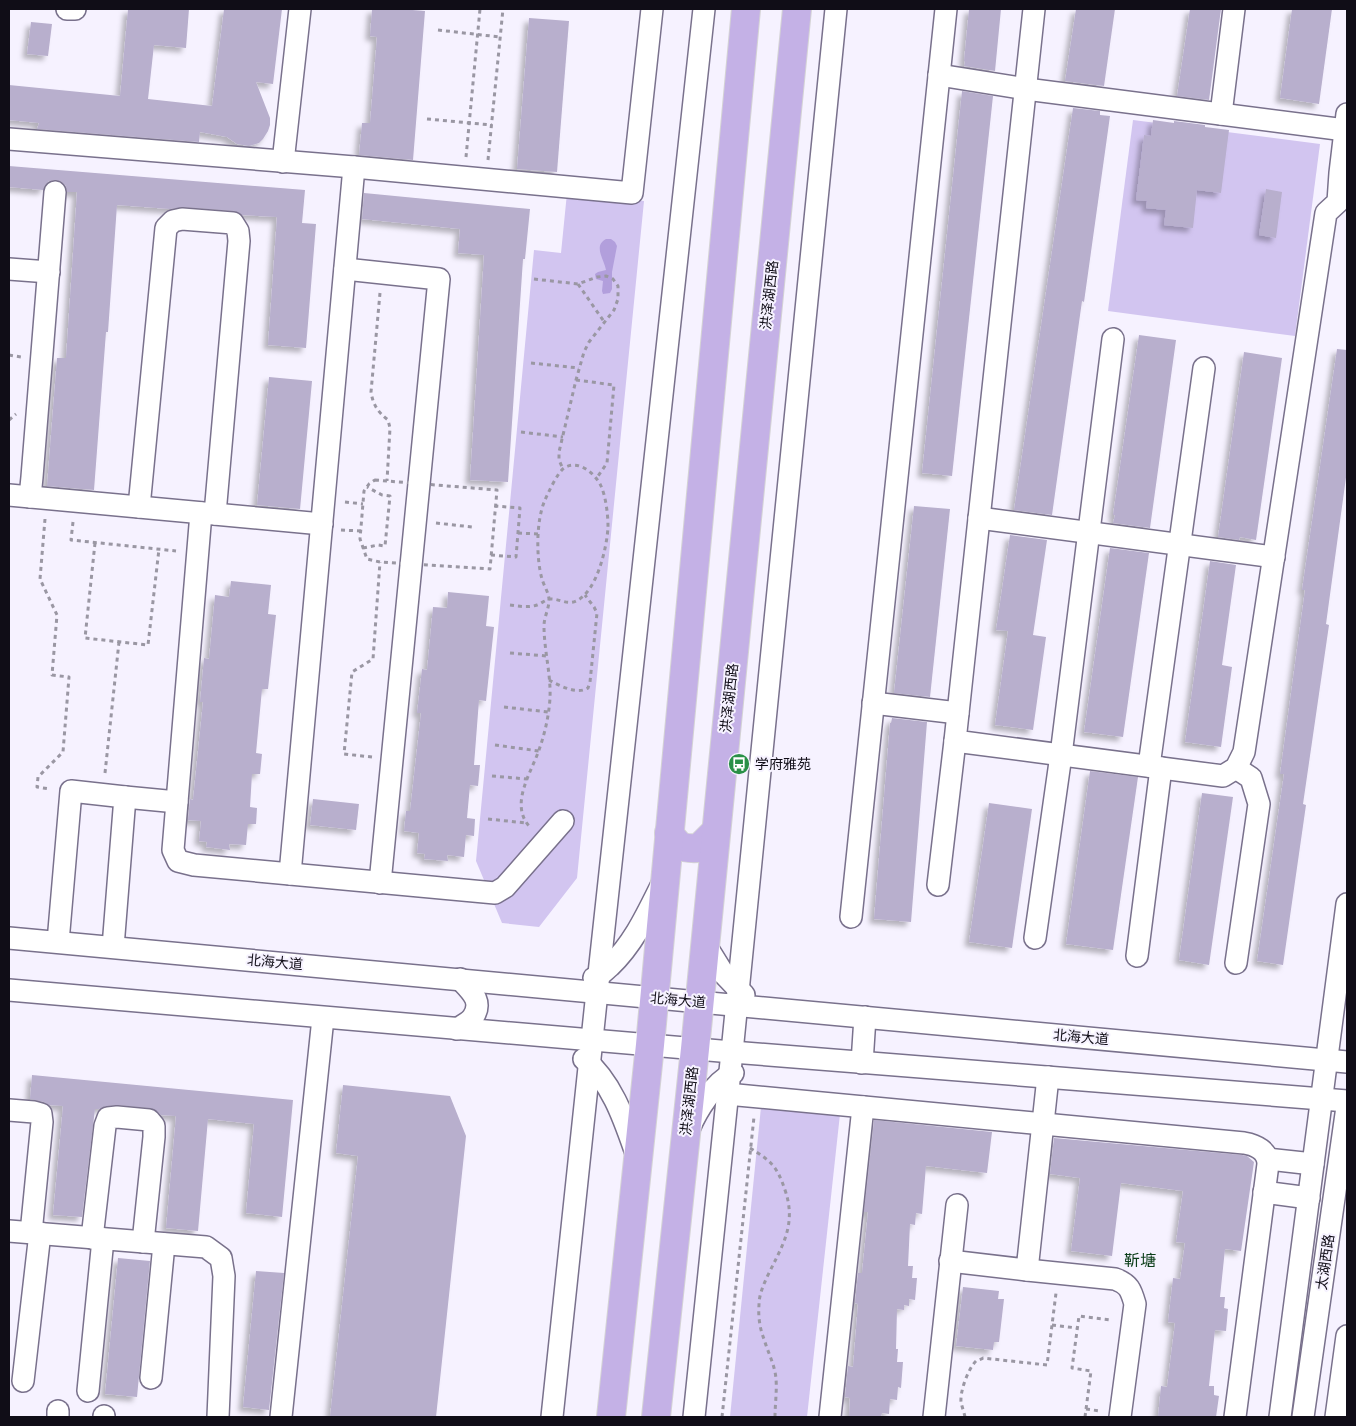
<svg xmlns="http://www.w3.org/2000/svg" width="1356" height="1426" viewBox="0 0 1356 1426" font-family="Jost,'Noto Sans SC',sans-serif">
  <defs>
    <filter id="shadow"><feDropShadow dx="-4.5" dy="4.5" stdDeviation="2.5" flood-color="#0004"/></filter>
  </defs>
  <rect width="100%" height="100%" fill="#f6f2ff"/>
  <g fill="#d2c5f0">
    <polygon points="1133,120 1320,144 1295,336 1108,311"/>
    <polygon points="567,193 644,201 577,878 539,927 502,923 476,861 534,250 561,253"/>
    <polygon points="761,1107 840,1114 807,1417 730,1417"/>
  </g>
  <path fill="#b29fdc" d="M606,239h5l4,3 2,4 -5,26v17l-2,4 -7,1 -1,-3 1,-10 -7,-2 -1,-5 3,-2 8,-2c-2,-11 -13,-24 0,-31z"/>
  <g fill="#b8afcd" filter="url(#shadow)">
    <polygon points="128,9 189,9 186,48 154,45 148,99 212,106 224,9 282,9 273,84 256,82 270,118 270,125 268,131 263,139 259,143 249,146 237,144 227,137 200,132 199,142 37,129 39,123 9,120 9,85 120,96"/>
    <polygon points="372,9 400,9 425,11 413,160 359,155 362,123 370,123 377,37 370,36"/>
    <polygon points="969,9 1001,9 995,71 964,66 965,62 964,61"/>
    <polygon points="1076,9 1115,9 1104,86 1065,81"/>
    <polygon points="1190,9 1221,9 1209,100 1177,96"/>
    <polygon points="1292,9 1332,9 1319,104 1280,98"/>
    <polygon points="529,18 569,21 557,172 517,169"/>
    <polygon points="31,22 52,24 48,56 27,54"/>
    <polygon points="962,91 993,96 952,476 922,473"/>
    <polygon points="1073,108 1100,111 1100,115 1110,116 1084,302 1082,301 1052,515 1014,510"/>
    <polygon points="1153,120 1174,123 1174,121 1205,125 1205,127 1229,130 1221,193 1197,190 1193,228 1164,225 1166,210 1146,208 1147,201 1136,200 1144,135 1151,136"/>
    <polygon points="9,166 305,190 302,223 316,224 306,348 268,345 277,217 242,215 234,211 183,207 170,209 117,205 108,332 106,332 94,490 47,486 57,358 66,358 77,192 67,192 66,186 62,182 56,180 49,181 45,185 43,190 9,187"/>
    <polygon points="1266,189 1282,192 1276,238 1259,235"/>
    <polygon points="364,193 530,209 525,259 523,259 508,482 470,480 484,255 458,253 460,229 362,219"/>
    <polygon points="1139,335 1176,340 1150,528 1113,523 1115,515 1113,515"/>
    <polygon points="1337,349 1347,350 1347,470 1326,624 1329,625 1303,804 1306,805 1283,965 1257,961 1284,774 1280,774 1305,590 1302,590"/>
    <polygon points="1244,352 1282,358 1256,540 1240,537 1239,540 1218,537"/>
    <polygon points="269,377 312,381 300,509 257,505"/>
    <polygon points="914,506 950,509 930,697 894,693"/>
    <polygon points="1010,535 1047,540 1033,635 1046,637 1033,730 995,725 1008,631 996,630"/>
    <polygon points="1110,548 1149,553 1123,737 1084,732"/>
    <polygon points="1210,561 1236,565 1222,665 1232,667 1221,747 1185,742"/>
    <polygon points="231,581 271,585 268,614 276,615 268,689 262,689 256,753 262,754 260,774 252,774 250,807 257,808 256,824 248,824 246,845 229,844 230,850 206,847 207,842 199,841 201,821 188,820 190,799 193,800 203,702 200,702 204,658 209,659 215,595 229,597"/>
    <polygon points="448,592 489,596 486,626 494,627 486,701 479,700 474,765 480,765 478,786 470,785 467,818 475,819 474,836 466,835 464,857 447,855 448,861 424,859 425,854 417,853 419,833 404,831 406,811 410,811 421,713 417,713 422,669 427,670 433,607 447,608"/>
    <polygon points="892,718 927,722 911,922 874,919 890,723 891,723"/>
    <polygon points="1090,771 1138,777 1113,950 1066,944"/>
    <polygon points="1202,793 1233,797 1209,965 1179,960"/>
    <polygon points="313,799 359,804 356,830 310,825"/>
    <polygon points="989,803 1032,809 1012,948 969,942"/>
    <polygon points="32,1075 293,1100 282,1217 246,1213 254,1124 208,1119 198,1231 166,1228 176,1116 161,1115 158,1112 150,1108 118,1105 106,1106 99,1109 95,1109 82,1217 53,1215 63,1106 49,1105 44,1102 30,1099"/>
    <polygon points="343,1085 450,1096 466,1136 436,1417 330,1417 358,1156 336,1153"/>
    <polygon points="874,1120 992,1132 987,1173 926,1166 922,1214 916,1213 915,1225 910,1224 908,1266 913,1266 912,1278 917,1278 915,1300 909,1299 909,1306 904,1305 904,1310 897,1309 896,1349 898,1349 897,1362 903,1362 901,1388 898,1387 897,1400 890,1399 889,1414 882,1413 881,1417 849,1417 850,1398 845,1397 848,1366 853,1367 858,1304 855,1303 858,1273 862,1273 868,1212 864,1212"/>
    <polygon points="1054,1138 1242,1155 1247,1156 1254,1162 1241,1251 1225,1249 1220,1297 1225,1297 1224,1308 1228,1309 1226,1331 1215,1330 1209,1386 1214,1386 1214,1395 1219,1396 1216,1417 1158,1417 1161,1386 1167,1387 1175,1323 1168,1322 1173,1278 1180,1279 1185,1243 1176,1242 1183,1191 1121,1183 1112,1256 1071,1251 1080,1178 1050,1174"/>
    <polygon points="118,1258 150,1261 137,1397 105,1394"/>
    <polygon points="256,1271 284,1273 269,1410 243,1407"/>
    <polygon points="963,1287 999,1291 998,1299 1004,1299 999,1342 994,1342 993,1350 956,1346"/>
  </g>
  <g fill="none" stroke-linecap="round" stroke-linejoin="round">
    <g stroke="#79718c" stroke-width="24">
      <g id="minor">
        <polyline points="67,9 75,9"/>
        <polyline points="1034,9 955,741 1223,776 1236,768 1244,752 1326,213 1338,202 1340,173 1347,114"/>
        <polyline points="939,75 1026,89 1345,130"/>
        <polyline points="1221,114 1234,9"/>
        <polyline points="9,139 354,167 632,193 652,9"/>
        <polyline points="283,162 300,9"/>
        <polyline points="9,269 49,272"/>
        <polyline points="345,269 439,279 380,883"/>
        <polyline points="9,495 322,524"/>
        <polyline points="30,497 32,477 55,192"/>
        <polyline points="139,507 166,228 173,221 182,219 233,223 238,231 239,241 215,514"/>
        <polyline points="201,513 173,850 178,861 194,865 495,893 505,887 563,821"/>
        <polyline points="979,518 1274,557"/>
        <polyline points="873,703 958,713"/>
        <polyline points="1149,766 1204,368"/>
        <polyline points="1236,768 1251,778 1259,804 1236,963"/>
        <polyline points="125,797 177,802"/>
        <polyline points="290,874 354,167"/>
        <polyline points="938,885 955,741"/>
        <polyline points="851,917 946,9"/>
        <polyline points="9,938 1347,1062"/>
        <polyline points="1035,938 1061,755 1113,339"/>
        <polyline points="58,942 71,791 125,797 113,947"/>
        <polyline points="705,944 723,973 744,995"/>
        <polyline points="1137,956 1161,768"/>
        <path d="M594,978c7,-3 11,-8 16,-12 24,-23 37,-52 52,-82"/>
        <polyline points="9,990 732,1052 1347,1101"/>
        <path d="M457,1029c5,-3 13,-7 16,-12 11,-16 -3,-27 -13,-38"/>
        <path d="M584,1059c29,24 41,63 53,97"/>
        <polyline points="862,1063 865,1017"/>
        <path d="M727,1094l517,49c12,2 24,8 24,21l-33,253"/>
        <polyline points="9,1110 34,1112 41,1114 42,1122 31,1233"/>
        <path d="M689,1129c8,-19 25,-46 44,-56"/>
        <polyline points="1268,1159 1313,1164"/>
        <polyline points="1264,1192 1309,1198"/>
        <polyline points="9,1231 206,1247 221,1258 224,1276 218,1417"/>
        <polyline points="92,1238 105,1126 108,1118 117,1117 149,1120 154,1126 154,1137 143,1242"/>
        <polyline points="950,1261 1027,1270 1048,1077"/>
        <path d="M1027,1270l88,9c14,5 16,11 20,25l-15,113"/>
        <polyline points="151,1378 164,1244"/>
        <polyline points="23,1381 40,1233"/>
        <polyline points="88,1391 103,1239"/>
        <polyline points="58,1417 58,1411"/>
        <polyline points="104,1417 104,1416"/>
        <polyline points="281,1417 323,1018"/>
        <polyline points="552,1417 597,992 704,9"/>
        <polyline points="694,1417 732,1052 836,9"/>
        <polyline points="830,1417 863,1107"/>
        <polyline points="934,1417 957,1205"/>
        <polyline points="1280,1417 1347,904"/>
        <polyline points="1303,1417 1347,1107"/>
        <polyline points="1336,1417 1347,1336"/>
      </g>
    </g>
    <g stroke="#d4d3d5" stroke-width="30">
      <g id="major">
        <path d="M669,833c10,14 12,16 30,15l17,-17"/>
        <polyline points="611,1417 650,1045 746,9"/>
        <polyline points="656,1417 695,1049 797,9"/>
      </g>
    </g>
    <g stroke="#9a97a3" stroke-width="3" stroke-dasharray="4 4" stroke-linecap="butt">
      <polyline points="438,30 500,37"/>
      <polyline points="427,119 492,125"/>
      <polyline points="466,157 480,9"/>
      <polyline points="488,160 503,9"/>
      <polyline points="534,279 578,284 597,277 606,276 613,279 618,286 618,299 614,310 589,342 584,352 576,380 559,452 559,460 563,469"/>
      <polyline points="578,284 605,323"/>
      <path d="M380,293l-9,99c2,13 7,20 17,28l2,8 -3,53"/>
      <polyline points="9,355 21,357"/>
      <polyline points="531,363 579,368"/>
      <polyline points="576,380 614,385 607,463 596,479"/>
      <polyline points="9,420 16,414"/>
      <polyline points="521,432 563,437"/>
      <polygon points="375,480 497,490 490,569 380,562 367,559 360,539 364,491 369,484"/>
      <polyline points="345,502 363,504"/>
      <polyline points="45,519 40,579 57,615 52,675 69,677 63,752 38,777 37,787 50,789"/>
      <polyline points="73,522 71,540 176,551"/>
      <polyline points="436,523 472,527"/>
      <polyline points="341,530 361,531"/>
      <polyline points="518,533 539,534"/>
      <polyline points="95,543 85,638 148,645 159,549"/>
      <polyline points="363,548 378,545 385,546 390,496 382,495 367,487"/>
      <polyline points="491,555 516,557 520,508 495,506"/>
      <path d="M510,605c9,1 18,3 27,0 4,-1 9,-6 14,-6 9,0 16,6 25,2 21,-9 31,-54 32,-74 0,-12 -2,-30 -7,-41 -6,-13 -23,-27 -37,-18 -6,4 -16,25 -19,32 -9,20 -9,58 -3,79 2,7 7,14 7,21 0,9 -5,17 -5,26 0,24 7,48 6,72 -1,17 -5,35 -11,52 -8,23 -30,55 -9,77"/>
      <polyline points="510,653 547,656"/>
      <path d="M549,680c11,6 28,15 39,8l2,-6 7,-69 -3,-6 -9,-12"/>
      <polyline points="504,707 548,712"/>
      <polyline points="495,745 539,751"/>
      <polyline points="372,757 344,754 352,672 373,659 380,562"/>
      <polyline points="105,773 119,642"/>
      <polyline points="492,776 527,779"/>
      <polyline points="488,819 526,823"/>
      <path d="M750,1148c21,13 27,18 35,42 12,35 -3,56 -18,87 -4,9 -8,18 -8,28 -1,12 1,24 5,34 4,14 11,26 12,40 1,12 -1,26 -1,38"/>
      <polyline points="1052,1325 1077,1328"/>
      <polyline points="1086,1409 1100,1411"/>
      <polyline points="722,1417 754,1117"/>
      <path d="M965,1417c-1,-5 -3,-10 -4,-15 -1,-11 7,-33 15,-41 2,-1 6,-2 7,-3l64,7 9,-72"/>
      <polyline points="1085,1417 1091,1371 1072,1368 1079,1316 1111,1320"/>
    </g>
    <use href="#minor" stroke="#fff" stroke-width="21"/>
    <use href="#major" stroke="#c4b1e6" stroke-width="28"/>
  </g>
  <defs>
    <g id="bus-disc" transform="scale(1.125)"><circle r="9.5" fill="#299047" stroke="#f6f2ff"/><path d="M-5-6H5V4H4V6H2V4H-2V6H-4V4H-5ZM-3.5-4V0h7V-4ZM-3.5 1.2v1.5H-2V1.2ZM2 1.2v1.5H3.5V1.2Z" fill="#fff"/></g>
  </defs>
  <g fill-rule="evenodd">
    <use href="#bus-disc" x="739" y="764"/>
  </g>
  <g text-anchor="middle" stroke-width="4" stroke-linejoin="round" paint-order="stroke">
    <g font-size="14" fill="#100d17" stroke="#f6f2ff">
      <text transform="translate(769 295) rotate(-84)" y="5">洪泽湖西路</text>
      <text transform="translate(729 698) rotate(-84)" y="5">洪泽湖西路</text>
      <text transform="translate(275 962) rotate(5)" y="5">北海大道</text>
      <text transform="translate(678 1000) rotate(5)" y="5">北海大道</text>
      <text transform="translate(1081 1037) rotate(5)" y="5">北海大道</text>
      <text transform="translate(689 1101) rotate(-84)" y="5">洪泽湖西路</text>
      <text transform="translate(1325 1262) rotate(-82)" y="5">太湖西路</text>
    </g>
    <g font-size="14" fill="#100d17" stroke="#f6f2ff" text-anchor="start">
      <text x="755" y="769">学府雅苑</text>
    </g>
    <g font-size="16" fill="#0c3e1a" stroke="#f6f2ff">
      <text x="1140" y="1266">靳塘</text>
    </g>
  </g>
  <rect width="1356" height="1426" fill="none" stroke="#100d17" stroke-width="20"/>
</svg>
